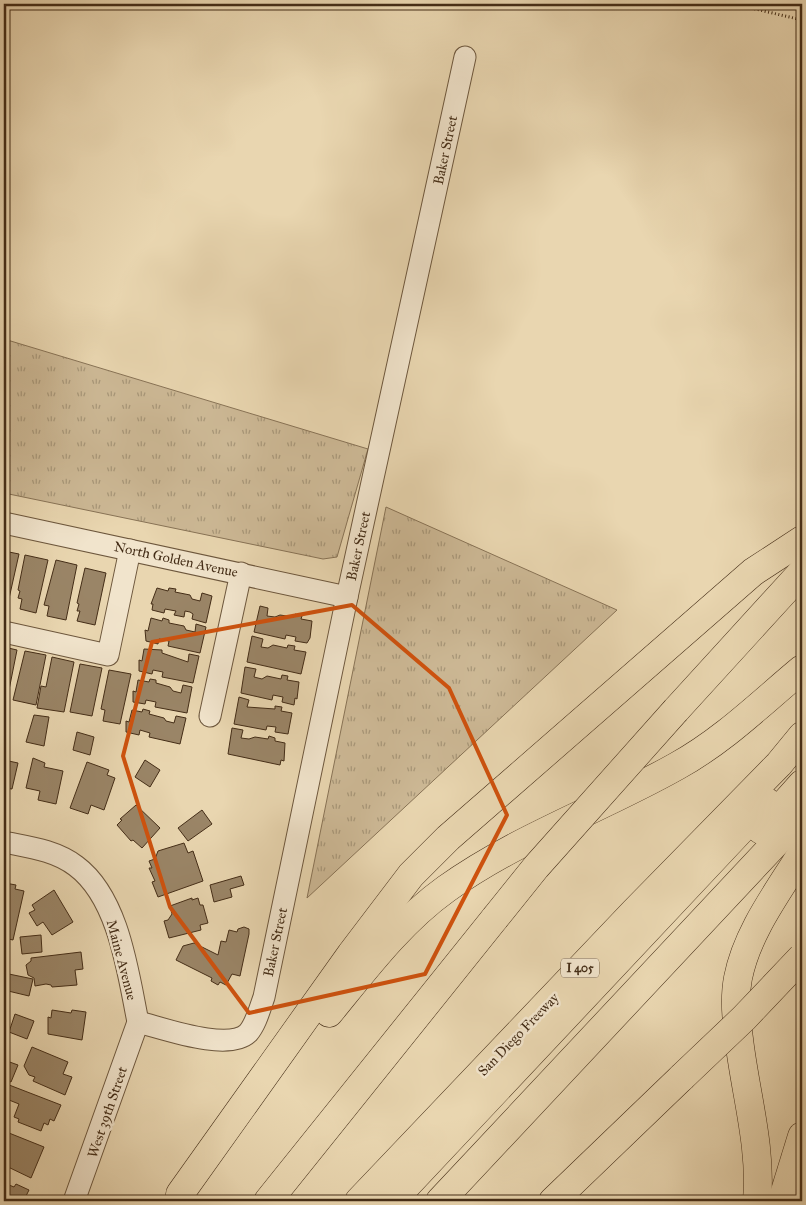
<svg xmlns="http://www.w3.org/2000/svg" width="806" height="1205" viewBox="0 0 806 1205" font-family="'IM FELL Great Primer',serif">
  <defs>
    <pattern id="grass-tufts" width="24" height="20" patternUnits="userSpaceOnUse" patternTransform="scale(1.25)"><rect width="24" height="20" fill="#cdb996"/><path d="M3 7l-1-3M5 7V3M7 7l1-3M15 17l-1-3M17 17v-4M19 17l1-3" fill="none" stroke="#a89779"/></pattern>
  </defs>
  <rect width="100%" height="100%" fill="#e9d6b0"/>
  <filter id="stains"><feTurbulence type="fractalNoise" baseFrequency=".004" numOctaves="4"/><feColorMatrix values="0 0 0 0 .2 0 0 0 0 .09 0 0 0 0 .02 0 0 0 .5 -.17"/></filter>
  <radialGradient id="worn" r=".72"><stop offset=".6" stop-color="#630" stop-opacity="0"/><stop offset="1" stop-color="#630" stop-opacity=".3"/></radialGradient>
  <g fill="url(#grass-tufts)" stroke="#887356">
    <polygon points="4,339 368,449 337,557 323,559 4,493"/>
    <polygon points="386,507 617,610 307,898"/>
  </g>
  <g fill="#9a8567" stroke="#442d17">
    <polygon points="4,551 19,554 8,603 4,602"/>
    <polygon points="25,555 48,560 36,613 20,609 22,599 18,598 20,591 18,590"/>
    <polygon points="56,560 77,565 66,620 47,616 49,606 44,605"/>
    <polygon points="85,568 106,573 95,625 77,621 80,611 77,611 79,604 77,603"/>
    <polygon points="157,588 168,591 169,588 176,589 175,592 190,595 192,599 200,601 202,593 212,596 206,623 192,619 193,614 190,612 185,611 184,617 174,615 176,611 165,609 164,613 152,610 153,604 151,604"/>
    <polygon points="260,606 268,608 267,616 275,617 280,615 294,617 295,614 302,616 301,619 312,621 310,638 307,643 295,641 296,637 286,635 285,639 254,632"/>
    <polygon points="151,618 162,621 163,618 169,620 169,623 184,626 186,630 195,632 196,624 206,627 200,653 168,646 169,641 159,639 158,644 146,641 145,630 148,631"/>
    <polygon points="252,636 263,639 261,647 268,648 273,645 287,648 288,645 295,646 294,650 306,652 301,674 247,662"/>
    <polygon points="4,647 17,650 7,700 4,699"/>
    <polygon points="144,649 162,650 162,653 188,662 189,654 199,656 193,683 162,677 163,672 153,670 152,674 139,671 139,660 142,661"/>
    <polygon points="25,651 46,655 36,705 13,700"/>
    <polygon points="52,657 74,662 64,712 37,708 41,686 46,687"/>
    <polygon points="80,664 102,668 92,716 70,712"/>
    <polygon points="245,667 256,669 254,677 262,679 267,676 281,679 282,675 288,676 287,680 299,682 297,699 295,698 294,705 282,702 283,697 273,695 272,700 241,693"/>
    <polygon points="109,670 131,674 120,724 103,721 105,710 101,709"/>
    <polygon points="150,679 156,680 156,683 170,687 173,691 181,693 183,685 192,687 187,713 155,707 156,702 146,700 145,704 133,702 133,691 136,692 138,680 149,682"/>
    <polygon points="239,697 249,700 247,707 275,709 275,706 282,707 281,711 292,713 288,734 275,732 276,727 267,726 266,730 234,724"/>
    <polygon points="143,709 150,711 149,714 164,718 166,721 174,723 176,716 186,718 180,744 149,737 150,733 140,730 139,735 126,732 126,721 129,722 132,710 142,712"/>
    <polygon points="34,715 49,717 44,746 26,742"/>
    <polygon points="4,719 8,720 4,739"/>
    <polygon points="232,728 243,730 241,738 249,739 255,737 268,739 269,736 275,738 275,741 285,743 284,761 281,760 280,765 228,754"/>
    <polygon points="77,732 94,737 90,755 73,750"/>
    <polygon points="33,758 45,763 44,767 63,771 56,804 38,800 40,791 26,788"/>
    <polygon points="4,760 18,763 12,789 4,788"/>
    <polygon points="145,760 160,770 150,787 135,777"/>
    <polygon points="87,762 109,770 107,775 115,778 104,810 91,805 88,814 70,808"/>
    <polygon points="136,805 160,828 142,848 133,840 131,841 117,825 122,820 120,819"/>
    <polygon points="202,810 212,824 188,841 178,828"/>
    <polygon points="184,843 188,853 193,851 203,881 158,897 152,882 155,881 149,868 152,868 149,861 155,859 158,851"/>
    <polygon points="241,876 244,885 230,889 232,897 214,902 210,885"/>
    <polygon points="5,883 16,885 15,889 24,891 13,940 4,938"/>
    <polygon points="54,890 73,922 52,935 43,922 37,926 29,913 35,910 32,905"/>
    <polygon points="192,898 192,900 198,898 200,905 203,905 208,923 200,925 201,930 169,938 164,921 168,920 172,914 170,906"/>
    <polygon points="244,927 249,929 249,934 240,976 232,974 226,985 220,982 218,985 211,981 212,978 176,960 183,946 194,943 218,955 221,941 226,942 229,930 237,932 238,929"/>
    <polygon points="41,935 42,952 22,954 20,937"/>
    <polygon points="81,952 83,969 75,970 77,985 52,987 51,985 46,984 35,986 34,978 28,975 26,965 31,961 31,958"/>
    <polygon points="4,973 33,979 29,996 4,990"/>
    <polygon points="52,1010 71,1013 72,1010 86,1012 82,1040 48,1034 48,1017 51,1018"/>
    <polygon points="15,1014 34,1021 27,1039 9,1032"/>
    <polygon points="32,1047 68,1062 63,1074 72,1077 65,1095 33,1081 35,1077 29,1075 24,1066"/>
    <polygon points="4,1060 18,1065 11,1082 4,1079"/>
    <polygon points="4,1083 61,1105 54,1121 50,1119 48,1125 44,1123 41,1131 18,1122 19,1119 14,1117 19,1104 4,1098"/>
    <polygon points="4,1131 44,1147 31,1178 6,1166 8,1160 4,1158"/>
    <polygon points="4,1183 14,1187 16,1184 29,1190 25,1198 28,1199 27,1201 4,1201"/>
  </g>
  <g fill="none" stroke-linecap="round" stroke-linejoin="round">
    <g stroke="#6d573d" stroke-width="23">
      <g id="minor">
        <polyline points="4,523 347,597"/>
        <polyline points="4,632 108,655 130,550"/>
        <polyline points="210,716 241,573"/>
        <path d="M4,842c24,5 51,8 72,24 43,32 52,107 62,156"/>
        <path d="M138,1022c25,6 90,30 110,11 8,-9 12,-25 16,-36l83,-400 118,-540"/>
        <polyline points="74,1201 138,1022"/>
      </g>
    </g>
    <g stroke="#442d17" stroke-width="29">
      <g id="highway">
        <polyline points="676,710 802,572"/>
        <polyline points="761,830 802,784"/>
        <path d="M329,1013c36,-44 71,-91 117,-124 71,-51 155,-80 231,-123 47,-26 84,-63 125,-97"/>
        <polyline points="180,1194 351,954 411,875 448,838 502,791 753,572 802,540"/>
        <polyline points="268,1201 495,918"/>
        <polyline points="359,1201 634,912 779,764 802,736"/>
        <polyline points="392,1201 767,802"/>
        <polyline points="440,1201 802,815"/>
        <polyline points="553,1201 682,1077"/>
        <path d="M757,1201c5,-54 -12,-109 -18,-162 -3,-20 -5,-41 -1,-61 9,-46 40,-86 64,-125"/>
        <polyline points="782,1201 802,1136"/>
      </g>
    </g>
    <polyline stroke="#442d17" stroke-width="3" stroke-dasharray="1 2.5" stroke-linecap="butt" points="734,4 802,20"/>
    <use href="#minor" stroke="#f1e4cc" stroke-width="21"/>
    <use href="#highway" stroke="#e9d6b0" stroke-width="28"/>
    <g stroke="#442d17" stroke-width="29" stroke-linecap="butt">
      <g id="highway-bridge">
        <polyline points="495,918 536,867 676,710"/>
        <polyline points="682,1077 744,1018 802,957"/>
      </g>
    </g>
    <use href="#highway-bridge" stroke="#e9d6b0" stroke-width="28"/>
  </g>
  <path fill="none" stroke="#cf520e" stroke-width="4" stroke-linejoin="round" d="M352,605l97,83 58,127 -82,159 -176,39 -79,-106 -47,-151 29,-114z"/>
  <g text-anchor="middle" stroke-width="5" stroke-linejoin="round" paint-order="stroke">
    <rect fill="#f1e4cc" stroke="#78644d" stroke-width="1" x="561" y="958.5" width="38" height="19" rx="4"/>
    <g font-size="12" font-weight="bold" fill="#442d17">
      <text x="580" y="972">I 405</text>
    </g>
    <g font-size="14" fill="#442d17" stroke="#f1e4cc">
      <text transform="translate(445 150) rotate(-78)" y="5">Baker Street</text>
      <text transform="translate(358 546) rotate(-78)" y="5">Baker Street</text>
      <text transform="translate(176 559) rotate(12)" y="5">North Golden Avenue</text>
      <text transform="translate(275 942) rotate(-78)" y="5">Baker Street</text>
      <text transform="translate(122 960) rotate(75)" y="5">Maine Avenue</text>
      <text transform="translate(518 1034) rotate(-46)" y="5">San Diego Freeway</text>
      <text transform="translate(107 1112) rotate(-71)" y="5">West 39th Street</text>
    </g>
  </g>
  <rect width="806" height="1205" fill="none" stroke="#e9d6b0" stroke-width="20"/>
  <rect x="5" y="5" width="796" height="1195" fill="none" stroke="#442d17" stroke-width="2.5"/>
  <rect x="10" y="10" width="786" height="1185" fill="none" stroke="#442d17"/>
  <rect width="100%" height="100%" filter="url(#stains)"/>
  <rect width="100%" height="100%" fill="url(#worn)"/>
</svg>
